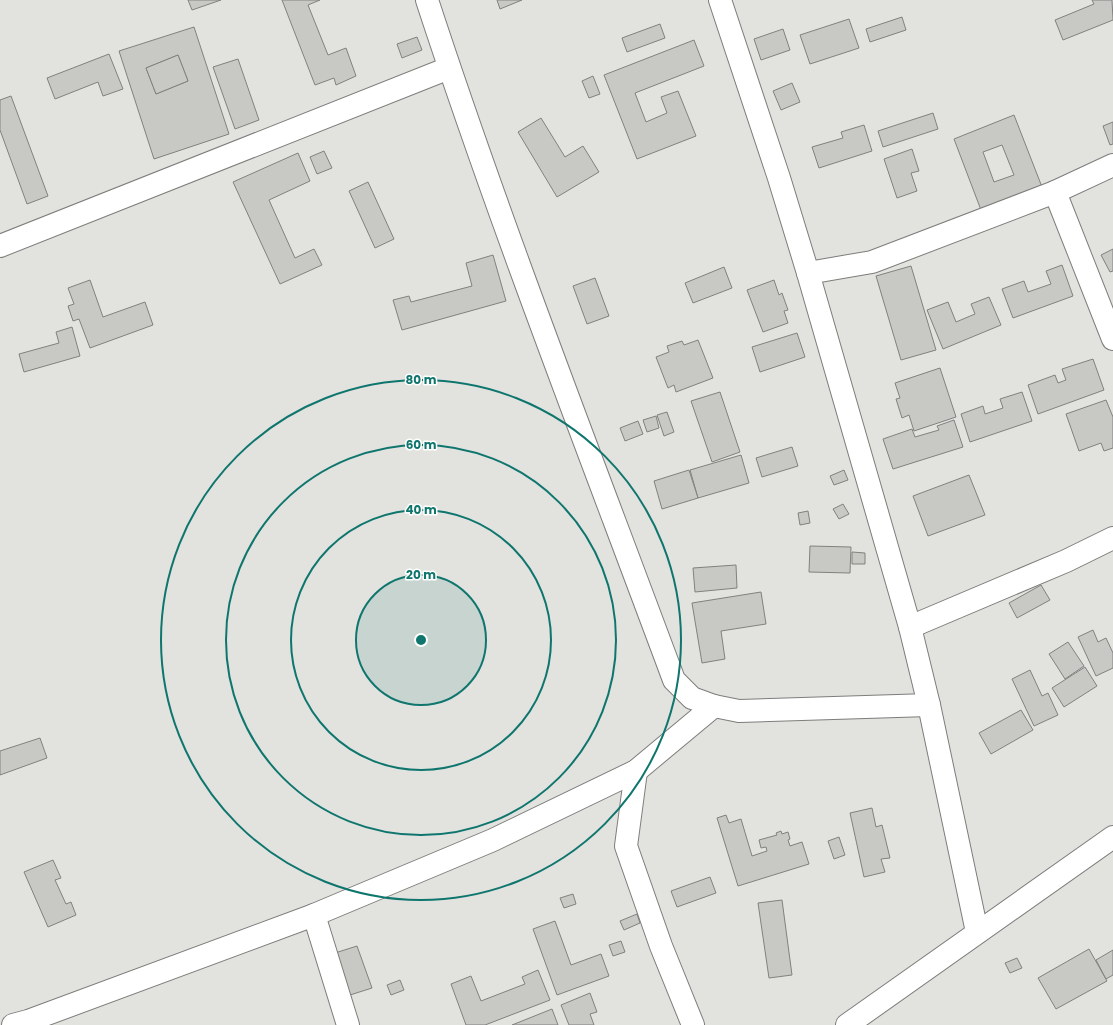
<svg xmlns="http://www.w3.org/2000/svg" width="1113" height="1025" viewBox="0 0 1113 1025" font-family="Poppins,sans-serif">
  <rect width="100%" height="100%" fill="#e2e2df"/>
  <g fill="#c8c8c5" stroke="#81827f" fill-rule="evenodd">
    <polygon points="188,0 221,0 192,10"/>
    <polygon points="282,0 320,0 308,5 328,55 346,48 356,76 336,85 334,78 315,85"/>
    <polygon points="497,0 522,0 500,9"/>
    <polygon points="1092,0 1112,0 1113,20 1063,40 1055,20 1094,4"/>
    <polygon points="902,17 906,30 870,42 866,29"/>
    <polygon points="849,19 859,48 810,64 800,35"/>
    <polygon points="660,24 665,38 627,52 622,38"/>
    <path d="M194,27l35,107 -75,25 -35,-108zM178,55l10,26 -32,13 -10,-26z"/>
    <polygon points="783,29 790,50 761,60 754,39"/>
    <polygon points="417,37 422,50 402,58 397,44"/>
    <polygon points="694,40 704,66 635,93 646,122 667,113 661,97 678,91 696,136 637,159 604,75"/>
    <polygon points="109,54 123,89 103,96 98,82 55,99 47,78"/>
    <polygon points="178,55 188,81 156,94 146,68"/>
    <polygon points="238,59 259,120 235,129 213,67"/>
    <polygon points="593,76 600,94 589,98 582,81"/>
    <polygon points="792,83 800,102 781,110 773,91"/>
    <polygon points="11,96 48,196 27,204 0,130 0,100"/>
    <polygon points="933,113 938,129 883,147 878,131"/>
    <path d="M1014,115l28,72 -61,23 -27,-71zM1002,145l12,30 -20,7 -11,-30z"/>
    <polygon points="541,118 565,157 583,146 599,172 557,197 518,132"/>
    <polygon points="1113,122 1113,144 1110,145 1103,126"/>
    <polygon points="864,125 872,151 819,168 812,147 843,138 841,132"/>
    <polygon points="912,149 919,171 911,173 917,191 897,198 884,159"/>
    <polygon points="324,151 332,168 317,174 310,157"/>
    <polygon points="298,153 310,181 269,200 295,258 314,249 322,265 280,284 233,182"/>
    <polygon points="368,182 394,239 375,248 349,191"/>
    <polygon points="1113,249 1113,271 1110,272 1101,255"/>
    <polygon points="493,255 506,301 402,330 393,300 409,296 411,302 472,286 466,263"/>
    <polygon points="1062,265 1073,296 1013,318 1002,289 1024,281 1028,292 1051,284 1046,271"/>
    <polygon points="911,266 936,350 901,360 876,276"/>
    <polygon points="724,267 732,288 693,303 685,283"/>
    <polygon points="595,278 609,316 587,324 573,286"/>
    <polygon points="90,280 103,317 145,302 153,325 90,348 79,319 73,321 68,306 74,304 68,288"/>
    <polygon points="774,280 779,295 782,293 788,310 784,311 788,323 763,332 747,290"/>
    <polygon points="989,297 1001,325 943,349 927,310 948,302 956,322 975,314 971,304"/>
    <polygon points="72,327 80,356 24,372 19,354 59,343 56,332"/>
    <polygon points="797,333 805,357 760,372 752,347"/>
    <polygon points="698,340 713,378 676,392 674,385 668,388 656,357 669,352 667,346 682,341 684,345"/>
    <polygon points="1093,359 1104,390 1038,414 1028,385 1055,375 1058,383 1066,380 1062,369"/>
    <polygon points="940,368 956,417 914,431 909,415 902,418 896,399 900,398 895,383"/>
    <polygon points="720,392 740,452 712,462 691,401"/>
    <polygon points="1022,392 1032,421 970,442 961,414 983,406 985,414 1003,408 1000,399"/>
    <polygon points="1106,400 1113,417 1113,448 1104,451 1101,443 1079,451 1066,414"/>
    <polygon points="667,412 674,432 664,436 657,415"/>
    <polygon points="656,416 659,428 647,432 643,420"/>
    <polygon points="954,420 963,447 893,469 883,439 912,429 915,437 939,430 937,426"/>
    <polygon points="638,421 643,434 625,441 620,428"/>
    <polygon points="792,447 798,466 762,477 756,458"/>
    <polygon points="741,455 749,483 698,498 690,470"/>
    <polygon points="689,470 698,498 662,509 654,481"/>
    <polygon points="844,470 848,480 834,485 830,476"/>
    <polygon points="969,475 985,515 928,536 913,496"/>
    <polygon points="843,504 849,514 839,519 833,509"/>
    <polygon points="808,511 810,523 800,525 798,513"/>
    <polygon points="810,546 851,547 850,573 809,572"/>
    <polygon points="852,552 865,553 865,564 852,564"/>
    <polygon points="736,565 737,588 695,592 693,568"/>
    <polygon points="1041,585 1050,600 1017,618 1009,603"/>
    <polygon points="761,592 766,624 721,631 725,659 702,663 692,603"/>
    <polygon points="1093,630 1098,642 1106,638 1113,653 1113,668 1096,676 1078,637"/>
    <polygon points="1068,642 1084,666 1065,679 1049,654"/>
    <polygon points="1085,667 1097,686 1064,707 1052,688"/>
    <polygon points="1030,670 1042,696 1048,693 1058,715 1034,726 1012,679"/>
    <polygon points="1021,710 1033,730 991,754 979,733"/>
    <polygon points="40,738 47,758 0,775 0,751"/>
    <polygon points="872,808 876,827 882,825 890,858 881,859 885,872 864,877 850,813"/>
    <polygon points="726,815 729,823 741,819 752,856 767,851 766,847 761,848 759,840 777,835 776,833 781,831 782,834 788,832 790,839 788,840 790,846 802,842 809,864 738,886 717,818"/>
    <polygon points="839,837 845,855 834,859 828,841"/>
    <polygon points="53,860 61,878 55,880 66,904 71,902 76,915 48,927 24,872"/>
    <polygon points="710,877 716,893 677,907 671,891"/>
    <polygon points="573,894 576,904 564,908 560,898"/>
    <polygon points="782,900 792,975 769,978 758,903"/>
    <polygon points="637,914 640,923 624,930 620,921"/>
    <polygon points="555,921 571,965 601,954 609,976 557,995 533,929"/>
    <polygon points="621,941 625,952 613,956 609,945"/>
    <polygon points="357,946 372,988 350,995 335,953"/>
    <polygon points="1089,949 1107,981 1056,1009 1038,978"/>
    <polygon points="1113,950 1113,975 1106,979 1096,960"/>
    <polygon points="1017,958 1022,968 1010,973 1005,963"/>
    <polygon points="538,970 550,1000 485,1025 466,1025 451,984 471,976 481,1001 525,984 522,977"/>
    <polygon points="400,980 404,990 391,995 387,985"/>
    <polygon points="590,993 597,1012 590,1014 594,1025 569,1025 561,1005"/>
    <polygon points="552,1009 558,1025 512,1025"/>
  </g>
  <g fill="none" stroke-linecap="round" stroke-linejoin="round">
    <g stroke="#7d7e7b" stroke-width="24">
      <g id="minor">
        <path d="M427,0c75,229 163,454 247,680l18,18 22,8 25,5 190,-6"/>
        <polyline points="720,0 779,178 808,273 910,627 929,705 977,932"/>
        <polyline points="1055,192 1113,339"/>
        <polyline points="0,246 449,68"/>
        <polyline points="808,273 872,262 1055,192 1113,165"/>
        <polyline points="910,627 1066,561 1113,538"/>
        <polyline points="636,771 626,846 661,946 693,1025"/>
        <polyline points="314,915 348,1025"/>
        <polyline points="13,1025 28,1021 314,915 493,840 636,771 714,706"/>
        <polyline points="847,1025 1113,837"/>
      </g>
    </g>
    <use href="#minor" stroke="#fff" stroke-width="22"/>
  </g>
  <circle cx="421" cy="640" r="65" fill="#0f766e" fill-opacity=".12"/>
  <g fill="none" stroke="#0f766e" stroke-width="2">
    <circle cx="421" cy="640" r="65"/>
    <circle cx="421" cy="640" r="130"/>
    <circle cx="421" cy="640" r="195"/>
    <circle cx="421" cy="640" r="260"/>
  </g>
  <circle cx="421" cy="640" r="6" fill="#0f766e" stroke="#fffffe" stroke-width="2"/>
  <g font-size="12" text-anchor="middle" font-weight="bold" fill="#0f766e" stroke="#fffffe" stroke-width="3" stroke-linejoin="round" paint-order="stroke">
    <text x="421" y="384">80 m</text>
    <text x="421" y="449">60 m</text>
    <text x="421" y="514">40 m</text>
    <text x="421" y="579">20 m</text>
  </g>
</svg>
